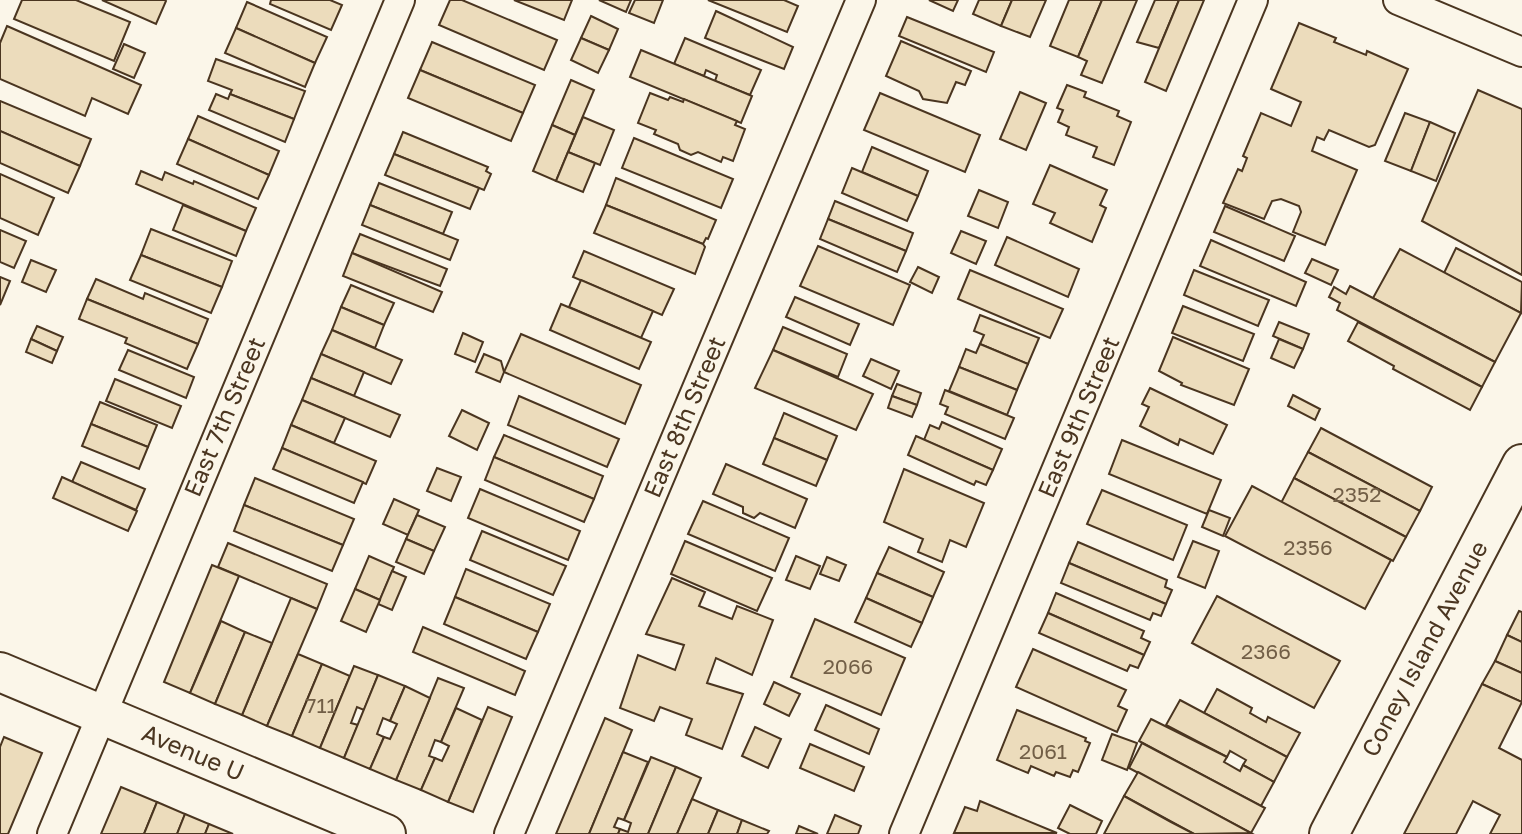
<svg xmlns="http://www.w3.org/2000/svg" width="1522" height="834" viewBox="0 0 1522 834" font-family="'Golos Text',sans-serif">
  <rect width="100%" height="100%" fill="#fbf6e9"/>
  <g fill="#ecdcbc" stroke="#4a3520" stroke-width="2">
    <polygon points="22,0 76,0 130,22 114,61 14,19"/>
    <polygon points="102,0 165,0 166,1 156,24"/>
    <polygon points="271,0 330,0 342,5 331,30 270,4"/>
    <polygon points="450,0 462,0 557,40 544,70 439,25"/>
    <polygon points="514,0 572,0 564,20"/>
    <polygon points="599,0 631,0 626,12"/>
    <polygon points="635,0 663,0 654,23 629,13"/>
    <polygon points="708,0 784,0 798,6 787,32"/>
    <polygon points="929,0 958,0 953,11"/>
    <polygon points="979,0 1012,0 1001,26 973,14"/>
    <polygon points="1012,0 1046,0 1030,37 1001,26"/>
    <polygon points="1069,0 1102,0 1078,57 1050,46"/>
    <polygon points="1102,0 1137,0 1102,83 1081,75 1087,61 1078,57"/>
    <polygon points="1155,0 1179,0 1159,48 1137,42"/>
    <polygon points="1179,0 1204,0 1166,91 1145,82"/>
    <polygon points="247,2 327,37 315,63 236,28"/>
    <polygon points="716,11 793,47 784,69 705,38"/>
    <polygon points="591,16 618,29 609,50 581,38"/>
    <polygon points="907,17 994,52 986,72 899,36"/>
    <polygon points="1299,23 1336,38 1334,42 1366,55 1367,51 1408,69 1375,145 1369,147 1329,130 1324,140 1317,137 1312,151 1357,170 1325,245 1293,232 1301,212 1299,206 1281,199 1272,201 1264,219 1223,203 1238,169 1242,171 1247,158 1243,156 1261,113 1291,126 1301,102 1271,89"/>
    <polygon points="7,26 141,85 128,114 92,98 85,116 0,79 0,43"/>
    <polygon points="236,28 315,63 305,87 225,53"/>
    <polygon points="581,38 609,50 598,73 571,60"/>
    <polygon points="685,38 761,70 750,95 715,81 717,75 706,70 704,76 674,64"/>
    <polygon points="901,41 971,71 965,85 956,82 947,103 923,99 919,91 886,76"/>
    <polygon points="432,42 535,85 523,113 420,70"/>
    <polygon points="124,44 145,53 134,78 113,69"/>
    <polygon points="641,50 752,96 741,123 630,77"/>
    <polygon points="216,59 305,91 294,119 230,94 232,90 208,81"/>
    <polygon points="420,70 523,113 511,141 408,98"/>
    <polygon points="571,80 594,90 575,135 552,125"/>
    <polygon points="1067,85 1086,92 1084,97 1119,111 1117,116 1131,122 1114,165 1093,157 1097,147 1066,135 1069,127 1058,122 1063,110 1057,108"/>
    <polygon points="1478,90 1522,109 1522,275 1422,221"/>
    <polygon points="1020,92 1046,103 1026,150 1000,139"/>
    <polygon points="650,93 668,100 670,97 683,102 684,99 737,121 735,125 745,129 733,161 723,157 721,162 698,152 691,155 680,150 678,144 654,134 656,130 638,123"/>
    <polygon points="880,93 980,135 965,172 864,130"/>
    <polygon points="216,94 228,99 230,94 294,119 285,142 209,110"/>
    <polygon points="0,101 91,139 80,166 0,131"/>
    <polygon points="1405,113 1430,122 1411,171 1385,161"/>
    <polygon points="198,116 279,151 269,175 188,139"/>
    <polygon points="583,117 614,130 600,165 568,152"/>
    <polygon points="1430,122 1455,133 1436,181 1411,171"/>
    <polygon points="552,125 575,135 556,181 533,171"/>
    <polygon points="0,131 80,166 68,193 0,163"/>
    <polygon points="403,132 488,167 486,171 491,174 484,190 394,154"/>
    <polygon points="634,138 733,179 721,208 622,168"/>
    <polygon points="188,139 269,175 258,199 177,164"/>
    <polygon points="872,147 928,171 918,196 862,172"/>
    <polygon points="568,152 595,163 583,192 556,181"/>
    <polygon points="394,154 479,188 470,209 385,175"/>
    <polygon points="1050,165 1107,190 1100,205 1106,208 1092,242 1050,223 1055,213 1033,204"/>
    <polygon points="852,168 918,196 907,221 842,193"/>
    <polygon points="141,171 162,180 165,172 193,184 194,181 256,208 246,231 136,184"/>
    <polygon points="0,174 54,198 38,235 0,218"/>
    <polygon points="616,178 716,220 708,239 706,238 703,244 606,205"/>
    <polygon points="379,183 452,212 443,234 370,205"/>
    <polygon points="979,190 1008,202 998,228 968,216"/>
    <polygon points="835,201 913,233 906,251 828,219"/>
    <polygon points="183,205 246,231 236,256 173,230"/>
    <polygon points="370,205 458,240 450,260 362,225"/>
    <polygon points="606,205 703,244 705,247 695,274 594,233"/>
    <polygon points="1225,206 1295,236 1284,261 1214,232"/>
    <polygon points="828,219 906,251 897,272 820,239"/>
    <polygon points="151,229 232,261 222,287 141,255"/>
    <polygon points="0,230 26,241 14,268 0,262"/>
    <polygon points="961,231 986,241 976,264 951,253"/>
    <polygon points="360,234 447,269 440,286 352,253"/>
    <polygon points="1007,237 1079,269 1068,297 995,265"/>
    <polygon points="1211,240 1306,282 1296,306 1200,266"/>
    <polygon points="818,246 910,285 893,325 800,286"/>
    <polygon points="1456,248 1522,282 1521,313 1444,273"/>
    <polygon points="1400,249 1521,313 1495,362 1373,298"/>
    <polygon points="584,251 674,289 662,315 573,277"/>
    <polygon points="352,253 442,292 433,312 343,276"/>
    <polygon points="141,255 222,287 211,313 130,280"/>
    <polygon points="1312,259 1338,270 1331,285 1305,273"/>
    <polygon points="31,260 56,270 46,292 22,282"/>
    <polygon points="918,267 939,277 932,293 910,282"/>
    <polygon points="970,270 1063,309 1050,338 958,299"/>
    <polygon points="1194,270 1269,300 1258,326 1184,295"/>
    <polygon points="0,277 10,281 0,305"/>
    <polygon points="96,279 143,299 145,293 208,319 198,344 87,299"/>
    <polygon points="581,280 653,311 641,338 569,307"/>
    <polygon points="351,285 394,303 384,325 341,307"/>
    <polygon points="1350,286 1495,362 1482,387 1337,310 1340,303 1329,297 1334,287 1346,294"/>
    <polygon points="795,297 859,324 850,345 786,317"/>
    <polygon points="87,299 198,344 187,369 125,343 127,338 79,319"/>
    <polygon points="561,304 651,342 639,369 550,330"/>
    <polygon points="1183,306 1254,334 1243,361 1172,333"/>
    <polygon points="341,307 384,325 375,348 332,330"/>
    <polygon points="980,315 1039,338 1028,364 980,344 984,335 974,331"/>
    <polygon points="1279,322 1309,334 1303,349 1273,336"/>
    <polygon points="1358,322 1482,387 1470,410 1393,369 1394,366 1348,341"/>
    <polygon points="37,326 63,337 57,351 31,339"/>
    <polygon points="783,327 847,354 838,377 773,350"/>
    <polygon points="332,330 402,360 391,384 321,354"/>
    <polygon points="463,333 483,342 475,362 455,354"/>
    <polygon points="521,334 641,385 625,424 504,372"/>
    <polygon points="1173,337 1249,369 1234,405 1181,385 1182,383 1159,371"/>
    <polygon points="31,339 57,351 52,363 26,352"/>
    <polygon points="1279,339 1303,349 1294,368 1271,358"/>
    <polygon points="980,344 1028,364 1017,390 959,367 966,349 976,353"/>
    <polygon points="128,350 194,377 186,398 119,370"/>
    <polygon points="773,350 873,394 856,430 755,388"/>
    <polygon points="321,354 364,372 354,396 311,378"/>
    <polygon points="484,354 501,361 504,372 500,382 476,372"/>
    <polygon points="871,359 899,371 891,389 863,376"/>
    <polygon points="959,367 1017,390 1007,415 949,391"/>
    <polygon points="311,378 400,415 390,437 302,400"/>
    <polygon points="115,379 181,406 172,428 106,401"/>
    <polygon points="897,384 921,393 917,405 892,396"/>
    <polygon points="1150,388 1227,425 1213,454 1180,439 1178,445 1140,426 1149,407 1142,404"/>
    <polygon points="945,390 1014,418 1005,439 945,414 948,407 940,404"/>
    <polygon points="1293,395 1320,409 1315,420 1288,406"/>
    <polygon points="519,396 619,439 607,467 508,425"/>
    <polygon points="892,396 917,405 912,417 888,408"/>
    <polygon points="302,400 345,418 334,443 291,425"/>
    <polygon points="100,402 157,425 148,447 91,424"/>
    <polygon points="462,410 489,423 477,450 449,436"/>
    <polygon points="784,413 837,436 827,460 774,438"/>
    <polygon points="942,422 1002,449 993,470 924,440 930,425 939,429"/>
    <polygon points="91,424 148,447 139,469 82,446"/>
    <polygon points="291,425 376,461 366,484 282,448"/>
    <polygon points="1321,428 1432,487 1420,511 1308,452"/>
    <polygon points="504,435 603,476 594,499 494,457"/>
    <polygon points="916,436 993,470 986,485 976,481 974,485 908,455"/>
    <polygon points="774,438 827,460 816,486 763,464"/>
    <polygon points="1122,440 1221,480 1207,514 1109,474"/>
    <polygon points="282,448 363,482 354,503 273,469"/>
    <polygon points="1308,452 1420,511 1406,537 1294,478"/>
    <polygon points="494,457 594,499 584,522 485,480"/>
    <polygon points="81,462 145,489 136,510 72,482"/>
    <polygon points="726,464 807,499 795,528 760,513 754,518 743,513 743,507 713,494"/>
    <polygon points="437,468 461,477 451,501 427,491"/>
    <polygon points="904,469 984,503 966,547 950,540 942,562 918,552 923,539 884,522"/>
    <polygon points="62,477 137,511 128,531 53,498"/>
    <polygon points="255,478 354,519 343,545 244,505"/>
    <polygon points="1294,478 1406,537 1393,561 1281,503"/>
    <polygon points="1252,486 1391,560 1365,609 1225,536"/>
    <polygon points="480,489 580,531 568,560 468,518"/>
    <polygon points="1102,490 1187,525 1173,560 1087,524"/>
    <polygon points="394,499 419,510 408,535 383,524"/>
    <polygon points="703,501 789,538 775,571 688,534"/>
    <polygon points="244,505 343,545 332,571 234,531"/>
    <polygon points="1209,510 1230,518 1223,536 1202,527"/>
    <polygon points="417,515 445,527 434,551 406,539"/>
    <polygon points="482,531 566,566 553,595 470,560"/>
    <polygon points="406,539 434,551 424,574 396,562"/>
    <polygon points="685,541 772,578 757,611 671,574"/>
    <polygon points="1193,541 1219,551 1205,588 1178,577"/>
    <polygon points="1078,542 1167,580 1165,587 1172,590 1166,604 1069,563"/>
    <polygon points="228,543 327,584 317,609 218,567"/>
    <polygon points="889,547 944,572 933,597 877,573"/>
    <polygon points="369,556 394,567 380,600 355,589"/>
    <polygon points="796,556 820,566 810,589 786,580"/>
    <polygon points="827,557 846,565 839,581 820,574"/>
    <polygon points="1069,563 1166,604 1161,616 1153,613 1150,620 1061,583"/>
    <polygon points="212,565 239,576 190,693 164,682"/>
    <polygon points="466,569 550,604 538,632 455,597"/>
    <polygon points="392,571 406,577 392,610 378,604"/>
    <polygon points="877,573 933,597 922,623 866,598"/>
    <polygon points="672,578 705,592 699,606 732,619 737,606 773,620 752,675 716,658 707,683 743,694 722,749 686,735 692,719 660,707 654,721 620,708 638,655 675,670 684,645 646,634"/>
    <polygon points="355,589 380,600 366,632 341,621"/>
    <polygon points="1056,593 1144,631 1141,638 1150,642 1144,655 1048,613"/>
    <polygon points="1217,596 1340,661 1314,708 1192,643"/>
    <polygon points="455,597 538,632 526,659 444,624"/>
    <polygon points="291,598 317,609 267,726 242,715"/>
    <polygon points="866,598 922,623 911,647 855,622"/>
    <polygon points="1519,611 1522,612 1522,642 1507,635"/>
    <polygon points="1048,613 1144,655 1138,668 1130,665 1127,671 1039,633"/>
    <polygon points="815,619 905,658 881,715 791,677"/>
    <polygon points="221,621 245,632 215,704 190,693"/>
    <polygon points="423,627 525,671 515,695 413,652"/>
    <polygon points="245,632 272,643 242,715 215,704"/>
    <polygon points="1507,635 1522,642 1522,673 1495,661"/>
    <polygon points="1033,649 1126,690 1118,706 1127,710 1117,732 1016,687"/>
    <polygon points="298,654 322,664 292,736 267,726"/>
    <polygon points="1495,661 1522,673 1522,702 1482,684"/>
    <polygon points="322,664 350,676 320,748 292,736"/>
    <polygon points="354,666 378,675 364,710 357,707 351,723 358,725 344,758 320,748"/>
    <polygon points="378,675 405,686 390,721 383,718 377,734 384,737 370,769 344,758"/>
    <polygon points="438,678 464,688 441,742 435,740 429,756 435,758 421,790 396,780"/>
    <polygon points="774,682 800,694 789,716 764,704"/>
    <polygon points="1482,684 1522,702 1499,748 1522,760 1522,834 1490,834 1500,815 1473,801 1456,834 1404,834"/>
    <polygon points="405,686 430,698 396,780 370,769 384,737 390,739 397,724 390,721"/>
    <polygon points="1217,689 1252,708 1250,713 1266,722 1268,717 1300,733 1287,757 1204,713"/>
    <polygon points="1180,700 1287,757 1274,782 1243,765 1246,760 1230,751 1227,757 1166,725"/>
    <polygon points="826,705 879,729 869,754 815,730"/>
    <polygon points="488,707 512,717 473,812 448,802"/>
    <polygon points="456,708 482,720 448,802 421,790 435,758 442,761 449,746 441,742"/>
    <polygon points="1017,710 1086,738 1085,741 1090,743 1078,772 1073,770 1070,777 1056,772 1054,776 1031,766 1028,773 997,760"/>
    <polygon points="605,718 632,730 623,752 589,834 556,834"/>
    <polygon points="1151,719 1227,757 1224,762 1240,771 1243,765 1274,782 1261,806 1139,741"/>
    <polygon points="755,727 781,739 768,768 742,756"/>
    <polygon points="1112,734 1137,743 1127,770 1102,760"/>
    <polygon points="4,737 42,753 8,834 0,834 0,747"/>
    <polygon points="1142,743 1265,808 1251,833 1129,768"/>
    <polygon points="810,744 864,767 854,791 800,768"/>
    <polygon points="623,752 648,762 624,820 618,818 614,827 620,829 618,834 589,834"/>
    <polygon points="651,757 676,767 648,834 618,834 620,829 628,832 631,823 624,820"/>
    <polygon points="676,767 701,778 677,834 648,834"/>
    <polygon points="1138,772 1251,833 1194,834 1124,796"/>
    <polygon points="121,787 157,802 144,834 101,834"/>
    <polygon points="1124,796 1171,822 1194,834 1104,834"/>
    <polygon points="692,799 718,810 708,834 677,834"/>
    <polygon points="980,801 1057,833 954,833 965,807 977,811"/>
    <polygon points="157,802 185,814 177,834 144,834"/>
    <polygon points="1070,805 1102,821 1096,834 1070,834 1058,828"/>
    <polygon points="718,810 742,820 737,834 708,834"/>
    <polygon points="185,814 209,824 205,834 177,834"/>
    <polygon points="835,815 861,826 858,834 827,834"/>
    <polygon points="742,820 769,831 767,834 737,834"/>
    <polygon points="209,824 233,834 205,834"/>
    <polygon points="799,826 818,834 796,834"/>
  </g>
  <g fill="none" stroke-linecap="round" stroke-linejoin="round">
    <g stroke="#4a3520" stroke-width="32">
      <g id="minor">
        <polyline points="1398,0 1522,52"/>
        <polyline points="52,834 400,0"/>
        <polyline points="509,834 861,0"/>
        <polyline points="904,834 1253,0"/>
      </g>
    </g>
    <g stroke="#4a3520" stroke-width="42">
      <g id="secondary">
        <polyline points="0,672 386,834"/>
        <polyline points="1329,834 1522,464"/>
      </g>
    </g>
    <use href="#minor" stroke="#fbf6e9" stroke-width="28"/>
    <use href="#secondary" stroke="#fbf6e9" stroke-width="38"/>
  </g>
  <g text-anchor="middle" stroke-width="5" stroke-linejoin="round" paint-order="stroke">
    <g font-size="21" fill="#725f47">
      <text x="1357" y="502">2352</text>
      <text x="1308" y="555">2356</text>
      <text x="1266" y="659">2366</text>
      <text x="848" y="674">2066</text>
      <text x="321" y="713">711</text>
      <text x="1043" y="759">2061</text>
    </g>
    <g font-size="24" fill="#4a3520" stroke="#fbf6e9">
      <text transform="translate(225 417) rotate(-67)" y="8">East 7th Street</text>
      <text transform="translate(685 417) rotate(-67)" y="8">East 8th Street</text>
      <text transform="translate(1079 417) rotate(-67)" y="8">East 9th Street</text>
      <text transform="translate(1425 649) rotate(-62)" y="8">Coney Island Avenue</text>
      <text transform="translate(193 753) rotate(23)" y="8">Avenue U</text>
    </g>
  </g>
</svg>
